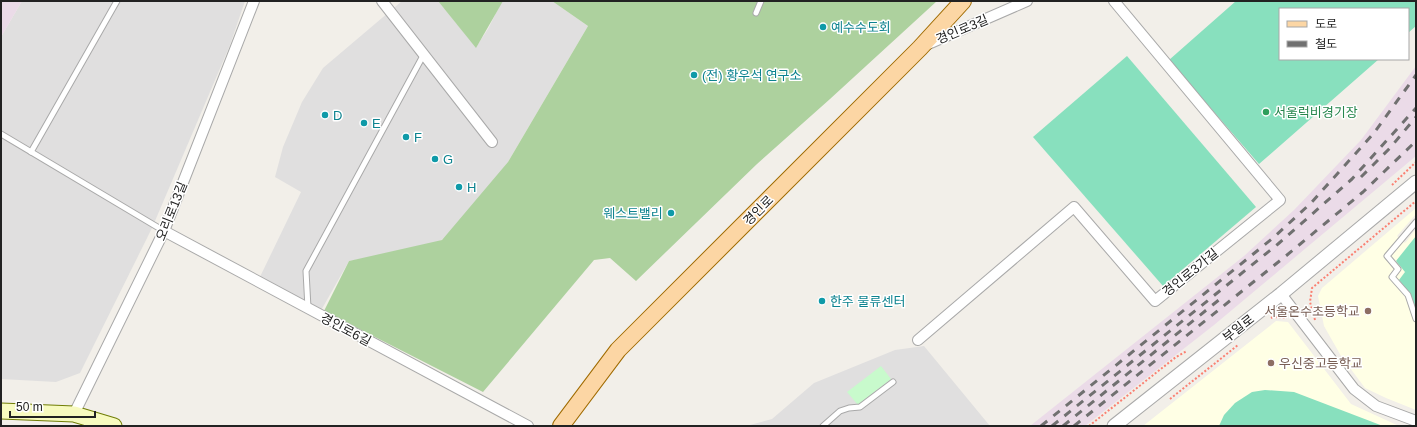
<svg xmlns="http://www.w3.org/2000/svg" width="1417" height="427" viewBox="0 0 1417 427" font-family="Arial,'Noto Sans KR',sans-serif">
  <rect width="100%" height="100%" fill="#f2efe9"/>
  <g fill="#e0dfdf">
    <polygon points="22,1 245,1 230,45 152,228 80,373 56,382 1,379 1,37"/>
    <polygon points="402,1 438,1 476,47 488,29 502,1 552,1 588,26 508,162 456,233 425,248 349,261 319,314 258,281 301,192 275,177 283,147 302,102 323,68"/>
    <polygon points="924,346 990,426 746,426 772,419 814,383 895,350"/>
  </g>
  <g fill="#ebdbe8">
    <polygon points="1,1 22,1 1,37"/>
    <polygon points="1416,66 1416,156 1214,325 1085,426 1030,426 1244,256 1294,210 1361,140"/>
  </g>
  <g fill="#ffffe5">
    <polygon points="1416,208 1416,214 1397,236 1405,243 1416,229 1416,410 1386,398 1365,388 1341,356 1324,326 1318,296 1322,288"/>
    <polygon points="1276,321 1288,322 1351,404 1399,426 1143,426"/>
  </g>
  <g fill="#add19e">
    <polygon points="438,1 503,1 476,48"/>
    <polygon points="552,1 937,1 830,99 757,164 636,281 610,258 594,260 483,392 324,311 349,261 442,240 508,162 588,26"/>
  </g>
  <polygon fill="#c8facc" points="881,366 891,379 858,405 847,392"/>
  <g fill="#88e0be">
    <polygon points="1236,1 1416,1 1416,26 1408,33 1408,9 1280,9 1280,59 1379,59 1259,164 1169,60"/>
    <polygon points="1127,56 1256,207 1163,286 1033,137"/>
    <polygon points="1416,236 1416,308 1413,304 1412,297 1399,280 1405,272 1396,261"/>
    <polygon points="1265,390 1294,392 1383,426 1219,426 1224,415 1235,403 1252,392"/>
  </g>
  <g fill="none" stroke-linecap="round" stroke-linejoin="round">
    <g stroke="#a9a9a9" stroke-width="7">
      <g id="service">
        <polyline points="756,13 761,1"/>
        <polyline points="1,134 164,231"/>
        <polyline points="31,152 117,1"/>
        <polyline points="1416,222 1387,256 1398,269 1392,277 1408,295 1416,319"/>
        <polyline points="308,308 306,271 424,54"/>
        <polyline points="823,426 840,411 849,408 860,407 893,382"/>
      </g>
    </g>
    <g stroke="#a9a9a9" stroke-width="12">
      <g id="minor">
        <polyline points="382,1 492,142"/>
        <polyline points="926,45 1027,1"/>
        <polyline points="164,231 528,426"/>
        <polyline points="1281,294 1354,389 1376,406 1416,421"/>
        <polyline points="918,340 1074,207 1155,301 1280,200 1114,1"/>
        <polyline points="74,414 164,231 254,1"/>
      </g>
    </g>
    <g stroke="#a9a9a9" stroke-width="15">
      <polyline id="tertiary" points="1114,426 1281,294 1416,182"/>
    </g>
    <g stroke="#707d05" stroke-width="17">
      <polyline id="secondary" points="1,411 74,414 114,426"/>
    </g>
    <g stroke="#a06b00" stroke-width="18">
      <polyline id="primary" points="561,426 618,350 920,48 963,1"/>
    </g>
    <g stroke="#fa8072" stroke-width="2" stroke-dasharray="2 2" stroke-linecap="butt">
      <polyline points="1392,185 1416,162"/>
      <polyline points="1271,318 1273,317 1287,318"/>
      <polyline points="1315,320 1310,302 1312,288 1416,201"/>
      <polyline points="1170,399 1238,345"/>
      <polyline points="1089,426 1176,357 1187,351"/>
    </g>
    <use href="#service" stroke="#fff" stroke-width="5"/>
    <use href="#minor" stroke="#fff" stroke-width="10"/>
    <use href="#tertiary" stroke="#fff" stroke-width="13"/>
    <use href="#secondary" stroke="#f7fabf" stroke-width="15"/>
    <use href="#primary" stroke="#fcd6a4" stroke-width="16"/>
    <g stroke="#707070" stroke-width="3" stroke-dasharray="8 8" stroke-linecap="butt">
      <polyline points="1361,177 1390,148 1416,117"/>
      <polyline points="1041,426 1273,238 1311,203 1374,133 1416,75"/>
      <polyline points="1052,426 1278,244 1352,179 1416,108"/>
      <polyline points="1063,426 1220,299"/>
      <polyline points="1074,426 1287,255 1363,192 1416,141"/>
    </g>
  </g>
  <g fill="#0f9aa8" stroke="#fff" stroke-width="1.5">
    <circle cx="823" cy="27" r="4"/>
    <circle cx="694" cy="75" r="4"/>
    <circle cx="325" cy="115" r="4"/>
    <circle cx="364" cy="123" r="4"/>
    <circle cx="406" cy="137" r="4"/>
    <circle cx="435" cy="159" r="4"/>
    <circle cx="459" cy="187" r="4"/>
    <circle cx="671" cy="213" r="4"/>
    <circle cx="822" cy="301" r="4"/>
  </g>
  <circle fill="#2e9e5b" stroke="#fff" stroke-width="1.5" cx="1266" cy="112" r="4"/>
  <g fill="#8d6e63" stroke="#fff" stroke-width="1.5">
    <circle cx="1368" cy="311" r="4"/>
    <circle cx="1271" cy="363" r="4"/>
  </g>
  <g text-anchor="middle" stroke-width="3" stroke-linejoin="round" paint-order="stroke">
    <g font-size="13" fill="#0d838f" stroke="#fff" text-anchor="start">
      <text x="831" y="32">예수수도회</text>
      <text x="702" y="80">(전) 황우석 연구소</text>
      <text x="333" y="120">D</text>
      <text x="372" y="128">E</text>
      <text x="414" y="142">F</text>
      <text x="443" y="164">G</text>
      <text x="467" y="192">H</text>
      <text x="663" y="218" text-anchor="end">웨스트밸리</text>
      <text x="830" y="306">한주 물류센터</text>
    </g>
    <g font-size="13" fill="#222" stroke="#fff">
      <text transform="translate(962 29) rotate(-23)" y="5">경인로3길</text>
      <text transform="translate(758 210) rotate(-45)" y="5">경인로</text>
      <text transform="translate(171 211) rotate(-68)" y="5">오리로13길</text>
      <text transform="translate(1190 272) rotate(-39)" y="5">경인로3가길</text>
      <text transform="translate(1238 328) rotate(-38)" y="5">부일로</text>
      <text transform="translate(346 329) rotate(28)" y="5">경인로6길</text>
    </g>
    <g font-size="13" fill="#27864d" stroke="#fff" text-anchor="start">
      <text x="1274" y="117">서울럭비경기장</text>
    </g>
    <g font-size="13" fill="#785e54" stroke="#fff" text-anchor="end">
      <text x="1360" y="316">서울온수초등학교</text>
      <text x="1279" y="368" text-anchor="start">우신중고등학교</text>
    </g>
  </g>
  <rect width="1417" height="427" fill="none" stroke="#222222" stroke-width="4"/>
  <rect x="1279" y="8" width="130" height="52" fill="#ffffff" stroke="#a7a7a7"/>
  <rect x="1287" y="21" width="20" height="6" fill="#fcd6a4" stroke="#a7a7a7"/>
  <text x="1315" y="28" font-size="12" fill="#222222">도로</text>
  <rect x="1287" y="41" width="20" height="6" fill="#707070" stroke="#a7a7a7"/>
  <text x="1315" y="48" font-size="12" fill="#222222">철도</text>
  <path d="M10 411v6h85v-6" fill="none" stroke="#222222" stroke-width="2"/>
  <text x="16" y="411" font-size="12" fill="#222222" stroke="#ffffff" stroke-width="3" paint-order="stroke">50 m</text>
</svg>
